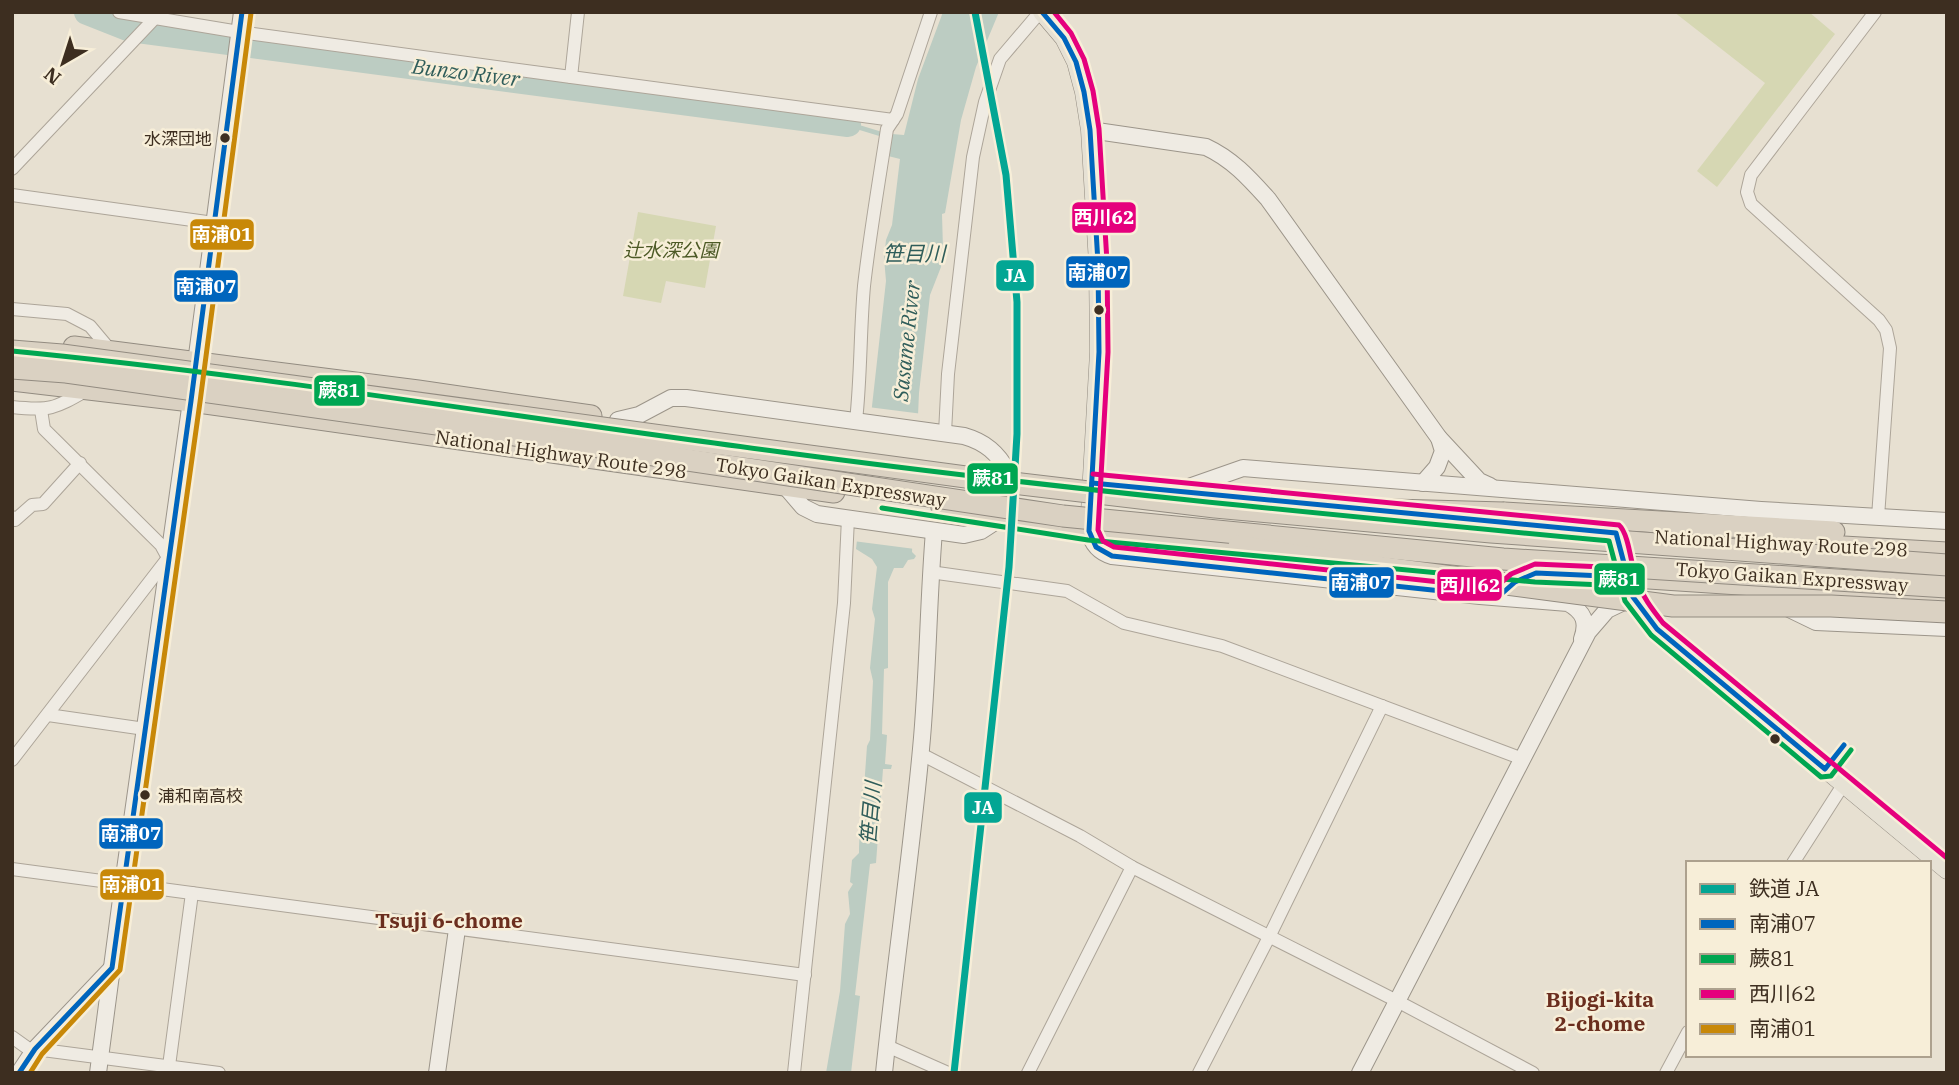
<svg xmlns="http://www.w3.org/2000/svg" width="1959" height="1085" viewBox="0 0 1959 1085" font-family="'IBM Plex Serif','Noto Sans JP',serif">
  <rect width="100%" height="100%" fill="#e7e0d1"/>
  <g fill="#d6d7b3">
    <polygon points="1674,12 1809,12 1835,34 1717,187 1697,171 1765,83"/>
    <polygon points="638,212 716,226 705,288 666,281 661,303 623,296"/>
  </g>
  <path fill="#bcccc2" d="M943,12h56l-23,55 -15,53 -16,93 -3,1 1,35 -2,18 -11,28 -11,98 -7,159 4,4 -2,3 -6,1 -5,8h-9l-6,14v86l-4,1 -2,65 5,1 -2,29 7,1 -1,4h-8l-7,94 -6,1 -15,131 5,1 -9,77h-25l14,-82 5,-67 5,-10 -2,-22 5,-8 -3,-2 2,-22 7,-7c0,-22 4,-41 2,-62l3,-3 3,-42 3,-6 3,-59 -3,-13 5,-49 -3,-10 5,-42 -5,-8 -16,-10 30,-268 -2,-23 2,-18 6,-15 8,-66 -12,-3 4,-22 12,1 14,-56z"/>
  <polygon fill="#e7e0d1" points="868,407 923,414 915,549 853,541"/>
  <g fill="none" stroke-linecap="round" stroke-linejoin="round">
    <polyline stroke="#bcccc2" stroke-width="4.5" points="848,124 884,135"/>
    <polyline stroke="#bcccc2" stroke-width="26" points="87,12 130,29 848,124"/>
    <g stroke="#ada599" stroke-width="14">
      <g id="street">
        <polyline points="119,12 239,32 571,77"/>
        <polyline points="578,12 571,77 893,120"/>
        <polyline points="1875,12 1751,175 1747,192 1751,204 1879,320 1886,330 1890,348 1878,517"/>
        <polyline points="12,169 154,19"/>
        <polyline points="12,195 214,223"/>
        <polyline points="12,309 67,314 90,326 111,351"/>
        <path d="M12,407c38,4 42,2 75,-17"/>
        <path d="M856,421c5,-45 4,-90 8,-135 6,-53 15,-105 23,-157l10,-15 34,-102"/>
        <polyline points="945,433 948,374 973,157 985,102 1000,59 1040,12"/>
        <polyline points="12,517 15,520 32,505 43,504 80,463"/>
        <polyline points="930,572 1067,591 1124,623 1222,646 1523,759"/>
        <polyline points="48,715 145,729"/>
        <polyline points="921,754 1080,836 1132,867 1397,1001 1533,1073"/>
        <polyline points="12,760 168,558 161,545 44,429 41,410"/>
        <polyline points="1793,863 1843,785"/>
        <polyline points="12,869 805,975"/>
        <polyline points="12,1037 33,1052"/>
        <polyline points="887,1046 948,1073"/>
        <polyline points="35,1049 219,1073"/>
        <polyline points="169,1066 192,893"/>
        <polyline points="794,1073 844,603 848,518"/>
        <polyline points="1028,1073 1132,867"/>
        <polyline points="1199,1073 1269,937 1382,706"/>
        <polyline points="1666,1073 1688,1032"/>
      </g>
    </g>
    <g stroke="#9c958a" stroke-width="18">
      <g id="secondary">
        <path d="M1090,130l116,17c26,12 43,31 62,52l171,239 40,43 11,5"/>
        <path d="M618,420l21,-5 32,-17h15l278,38c21,6 34,17 44,36"/>
        <polyline points="1423,483 1437,467 1443,451 1439,438"/>
        <polyline points="785,486 803,507 817,514 964,535 981,531 1001,518"/>
        <polyline points="1183,489 1243,468 1761,510 1947,521"/>
        <path d="M1089,531c3,13 9,21 23,25l368,40 88,7c16,9 20,19 14,36"/>
        <polyline points="1785,607 1816,622 1947,628"/>
        <polyline points="19,1073 35,1049 112,968"/>
        <polyline points="98,1073 123,884 191,401 242,12"/>
        <polyline points="437,1073 457,929"/>
        <path d="M884,1073c11,-108 27,-216 37,-324 7,-73 7,-145 13,-218"/>
        <polyline points="1360,1073 1588,632 1607,610 1630,599"/>
      </g>
    </g>
    <g stroke="#928b80" stroke-width="19">
      <g id="primary">
        <polyline points="1042,12 1064,38 1076,62 1084,92 1090,130 1098,263 1099,352 1089,531"/>
        <path d="M1616,533c9,41 12,64 41,96l290,241"/>
      </g>
    </g>
    <g stroke="#928b80" stroke-width="23">
      <g id="highway">
        <polyline points="74,347 418,391 591,416"/>
        <polyline points="12,380 191,401 834,492"/>
        <polyline points="1112,485 1411,514"/>
        <polyline points="942,508 1089,531 1257,546"/>
        <polyline points="1504,513 1834,532"/>
        <polyline points="1809,545 1947,553"/>
        <polyline points="1484,567 1947,598"/>
      </g>
    </g>
    <use href="#street" stroke="#efebe3" stroke-width="12"/>
    <use href="#secondary" stroke="#efebe3" stroke-width="16"/>
    <use href="#primary" stroke="#e6e1d4" stroke-width="18"/>
    <use href="#highway" stroke="#dad1c2" stroke-width="21"/>
    <g stroke="#928b80" stroke-width="23" stroke-linecap="butt">
      <g id="highway-bridge">
        <polyline points="12,351 62,355 988,480 1215,507 1491,532 1947,565"/>
        <polyline points="12,368 66,372 593,446 1063,516 1503,559 1947,587"/>
        <polyline points="1392,510 1504,513"/>
        <polyline points="1239,546 1331,561 1673,606 1831,606 1947,612"/>
      </g>
    </g>
    <use href="#highway-bridge" stroke="#dad1c2" stroke-width="21"/>
    <g stroke="#f7eed8" stroke-width="10">
      <g id="bus-1">
        <polyline points="1042,12 1064,38 1076,62 1084,92 1090,130 1098,263 1099,352 1089,531 1096,547 1112,556 1498,597 1515,582 1536,573 1626,577"/>
        <polyline points="1092,483 1616,533 1633,597 1657,629 1825,769 1844,745"/>
        <polyline points="19,1073 35,1049 112,968 191,401 242,12"/>
      </g>
    </g>
    <g stroke="#f7eed8" stroke-width="10">
      <g id="bus-2">
        <path d="M12,351c258,25 513,68 769,101 275,37 552,63 828,89l16,60 26,34 170,142 10,-1 20,-26"/>
        <polyline points="882,508 1088,540 1535,582 1626,586"/>
      </g>
    </g>
    <g stroke="#f7eed8" stroke-width="10">
      <g id="bus-3">
        <polyline points="1054,12 1071,33 1084,59 1093,91 1099,129 1107,262 1108,352 1098,530 1103,541 1114,547 1495,588 1511,574 1535,564 1626,568"/>
        <path d="M1093,474l526,51c10,9 12,40 17,54 6,17 16,30 27,44l284,235"/>
      </g>
    </g>
    <g stroke="#f7eed8" stroke-width="10">
      <polyline id="bus-4" points="30,1073 42,1054 120,970 200,402 251,13"/>
    </g>
    <use href="#bus-1" stroke="#0065bd" stroke-width="5"/>
    <use href="#bus-2" stroke="#00a651" stroke-width="5"/>
    <use href="#bus-3" stroke="#e5007d" stroke-width="5"/>
    <use href="#bus-4" stroke="#c88808" stroke-width="5"/>
    <g stroke="#f7eed8" stroke-width="12">
      <polyline id="rail-1" points="954,1073 1009,567 1017,434 1017,302 1006,175 975,12"/>
    </g>
    <use href="#rail-1" stroke="#03a694" stroke-width="7"/>
  </g>
  <g fill="#3d2e20" stroke="#f7eed8" stroke-width="2.5">
    <circle cx="225" cy="138" r="6"/>
    <circle cx="1099" cy="310" r="6"/>
    <circle cx="1775" cy="739" r="6"/>
    <circle cx="145" cy="795" r="6"/>
  </g>
  <g text-anchor="middle" stroke-width="5" stroke-linejoin="round" paint-order="stroke">
    <g font-size="17" fill="#3d2e20" stroke="#f7eed8" text-anchor="end">
      <text x="212" y="145">水深団地</text>
      <text x="158" y="802" text-anchor="start">浦和南高校</text>
    </g>
    <g font-size="19" font-style="italic" fill="#4d5a26" stroke="#f7eed8">
      <text x="671" y="257">辻水深公園</text>
    </g>
    <g font-size="19" fill="#3d2e20" stroke="#f7eed8">
      <text transform="translate(561 454) rotate(8)" y="7">National Highway Route 298</text>
      <text transform="translate(831 482) rotate(9)" y="7">Tokyo Gaikan Expressway</text>
      <text transform="translate(1781 543) rotate(3)" y="7">National Highway Route 298</text>
      <text transform="translate(1792 577) rotate(4)" y="7">Tokyo Gaikan Expressway</text>
    </g>
    <g font-size="21" font-style="italic" fill="#2f5d5a" stroke="#f7eed8">
      <text transform="translate(466 73) rotate(7)" y="7">Bunzo River</text>
      <text x="914" y="261">笹目川</text>
      <text transform="translate(907 341) rotate(-84)" y="7">Sasame River</text>
      <text transform="translate(871 813) rotate(-85)" y="7">笹目川</text>
    </g>
    <g font-size="21" font-weight="bold" fill="#6b2e1e" stroke="#f7eed8">
      <text x="449" y="928">Tsuji 6-chome</text>
      <text x="1600" y="1007">Bijogi-kita<tspan x="1600" dy="24">2-chome</tspan></text>
    </g>
  </g>
  <g stroke="#f7eed8" stroke-width="2.5">
    <rect x="1071" y="201" width="66" height="33" rx="7" fill="#e5007d"/>
    <rect x="189" y="218" width="66" height="33" rx="7" fill="#c88808"/>
    <rect x="1065" y="255" width="66" height="34" rx="7" fill="#0065bd"/>
    <rect x="995" y="259" width="40" height="33" rx="7" fill="#03a694"/>
    <rect x="173" y="269" width="66" height="34" rx="7" fill="#0065bd"/>
    <rect x="313" y="374" width="53" height="33" rx="7" fill="#00a651"/>
    <rect x="966" y="462" width="53" height="33" rx="7" fill="#00a651"/>
    <rect x="1593" y="562" width="53" height="34" rx="7" fill="#00a651"/>
    <rect x="1328" y="566" width="67" height="33" rx="7" fill="#0065bd"/>
    <rect x="1436" y="568" width="67" height="34" rx="7" fill="#e5007d"/>
    <rect x="963" y="791" width="40" height="33" rx="7" fill="#03a694"/>
    <rect x="98" y="817" width="66" height="33" rx="7" fill="#0065bd"/>
    <rect x="99" y="868" width="66" height="33" rx="7" fill="#c88808"/>
  </g>
  <g font-size="19" text-anchor="middle" font-weight="bold" fill="#fff">
    <text x="1104" y="224">西川62</text>
    <text x="222" y="241">南浦01</text>
    <text x="1098" y="279">南浦07</text>
    <text x="1015" y="282">JA</text>
    <text x="206" y="293">南浦07</text>
    <text x="339" y="397">蕨81</text>
    <text x="993" y="485">蕨81</text>
    <text x="1619" y="586">蕨81</text>
    <text x="1361" y="589">南浦07</text>
    <text x="1470" y="592">西川62</text>
    <text x="983" y="814">JA</text>
    <text x="131" y="840">南浦07</text>
    <text x="132" y="891">南浦01</text>
  </g>
  <rect width="1959" height="1085" fill="none" stroke="#3d2e20" stroke-width="28"/>
  <rect x="1686" y="861" width="245" height="196" fill="#f7eed8" stroke="#ada18e" stroke-width="2"/>
  <rect x="1700" y="884" width="35" height="10" fill="#03a694" stroke="#ada18e" stroke-width="2"/>
  <text x="1749" y="896" font-size="21" fill="#3d2e20">鉄道 JA</text>
  <rect x="1700" y="919" width="35" height="10" fill="#0065bd" stroke="#ada18e" stroke-width="2"/>
  <text x="1749" y="931" font-size="21" fill="#3d2e20">南浦07</text>
  <rect x="1700" y="954" width="35" height="10" fill="#00a651" stroke="#ada18e" stroke-width="2"/>
  <text x="1749" y="966" font-size="21" fill="#3d2e20">蕨81</text>
  <rect x="1700" y="989" width="35" height="10" fill="#e5007d" stroke="#ada18e" stroke-width="2"/>
  <text x="1749" y="1001" font-size="21" fill="#3d2e20">西川62</text>
  <rect x="1700" y="1024" width="35" height="10" fill="#c88808" stroke="#ada18e" stroke-width="2"/>
  <text x="1749" y="1036" font-size="21" fill="#3d2e20">南浦01</text>
  <g transform="translate(63 63) rotate(219)" stroke="#f7eed8" stroke-width="5" paint-order="stroke">
  <path d="M0-5L12 26L0 18L-12 26Z" fill="#3d2e20"/>
  <text y="-10" font-size="19" font-weight="bold" text-anchor="middle" fill="#3d2e20">N</text>
  </g>
</svg>
